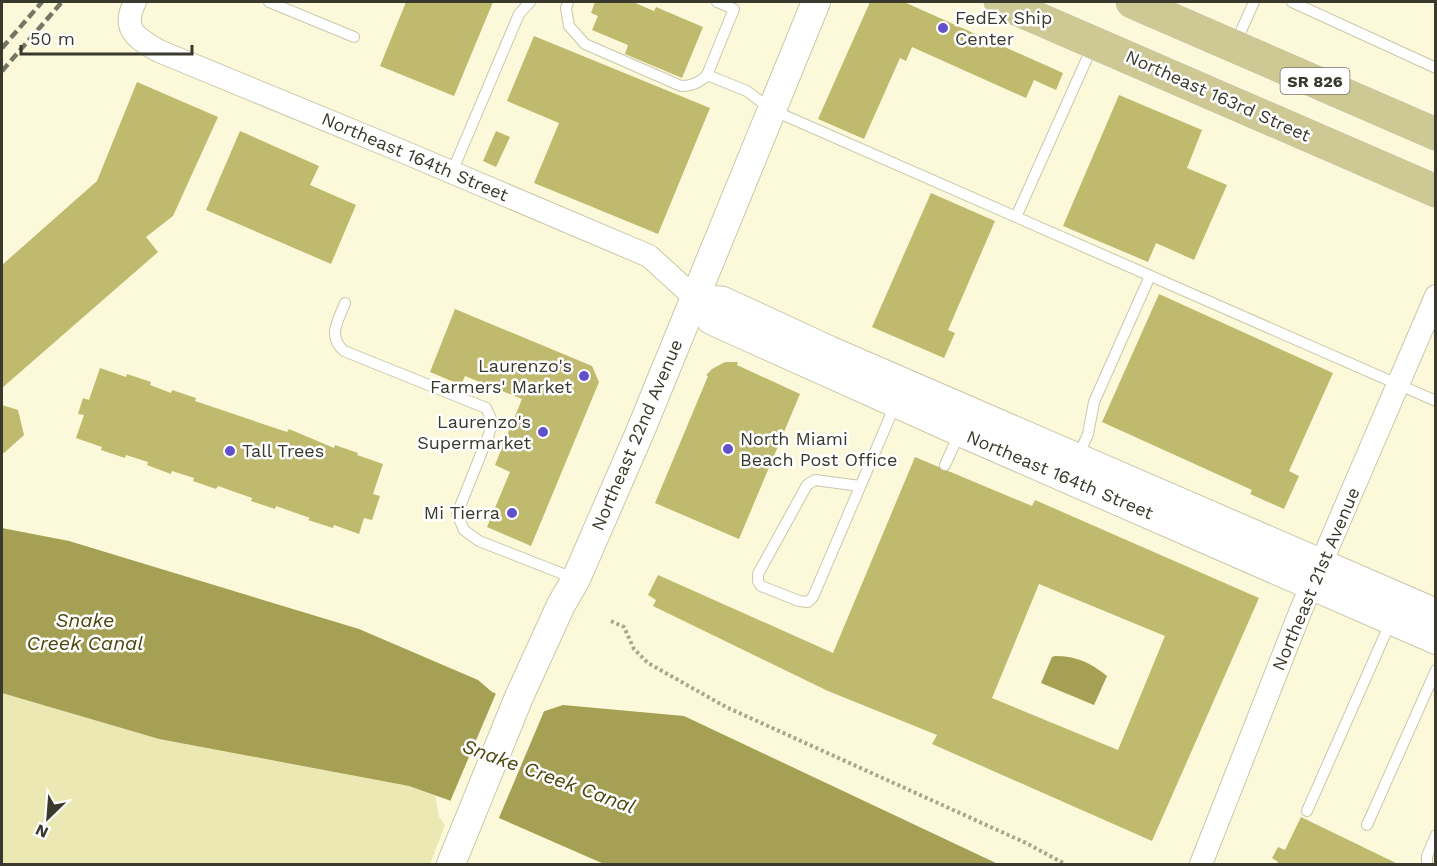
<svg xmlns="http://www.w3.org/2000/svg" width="1437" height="866" viewBox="0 0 1437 866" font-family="'Work Sans',sans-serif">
  <rect width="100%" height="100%" fill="#fbf9d9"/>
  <polygon fill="#ece8b3" points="2,693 159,739 409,786 435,795 439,817 445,825 430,864 2,864"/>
  <g fill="#a6a055">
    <polygon points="2,528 69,541 359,629 478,680 492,692 542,712 563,705 684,716 998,864 604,864 499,818 409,786 159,739 2,693"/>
    <path d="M1055,656c22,0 36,7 52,20l-13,29 -53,-22 11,-26z"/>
  </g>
  <polygon fill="#fbf9d9" points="497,691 545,709 498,820 449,804"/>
  <g fill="#c0ba6e" fill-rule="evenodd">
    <polygon points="406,2 493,2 454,96 380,66"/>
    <polygon points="595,2 633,2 654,11 656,7 703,27 682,78 625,54 628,45 592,30 598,16 591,13"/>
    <polygon points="870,2 904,2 1063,73 1056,90 1034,80 1026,98 912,47 906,61 900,58 864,139 818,119"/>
    <polygon points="534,36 710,108 658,234 534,183 559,123 507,101"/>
    <polygon points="137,82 218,117 173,216 146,237 158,252 2,388 2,265 97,181"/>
    <polygon points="1119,95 1202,130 1187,168 1227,185 1194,260 1156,243 1148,262 1063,226"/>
    <polygon points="240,131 319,166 310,185 356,205 331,264 206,210"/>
    <polygon points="496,131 510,137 496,167 483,161"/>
    <polygon points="931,193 995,221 948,330 955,333 944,358 872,327"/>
    <polygon points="1159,294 1333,373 1289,471 1299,476 1284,509 1250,494 1252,490 1102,422"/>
    <polygon points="455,309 592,366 599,382 531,546 487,527 510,472 495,465 522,399 465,376 461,385 430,372"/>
    <polygon points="725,362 738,362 737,365 800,394 739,539 655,503 708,376 706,375 712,369"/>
    <polygon points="100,368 126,377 127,374 151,382 150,385 171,393 172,390 196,398 195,401 287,432 289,429 334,448 335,445 358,453 357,455 383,464 373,494 380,496 372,520 364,518 359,534 334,525 333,528 308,520 310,518 276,506 275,509 251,501 252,498 218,486 216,489 193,481 194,478 172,471 171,474 147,465 148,462 126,455 125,458 101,450 102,447 76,438 84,415 78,414 83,398 89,400"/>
    <polygon points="2,405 18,410 24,435 4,453 2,452"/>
    <path d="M915,457l117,49 3,-6 224,98 -107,243 -220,-97 5,-9 -109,-44 -175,-85 3,-6 -8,-5 10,-20 175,78zM1039,584l126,52 -47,114 -126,-52z"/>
    <polygon points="1301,817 1398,864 1277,864 1278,862 1272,858 1278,847 1285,850"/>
  </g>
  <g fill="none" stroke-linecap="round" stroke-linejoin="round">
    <g stroke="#cac8a9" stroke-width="12">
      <g id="service">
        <polyline points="269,2 354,37"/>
        <path d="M568,2l-2,6 3,18 16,18 96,42c11,0 18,-3 26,-11"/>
        <polyline points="717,2 734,9 707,75 747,91 772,110 1436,401"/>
        <polyline points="1292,2 1436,68"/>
        <polyline points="1236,42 1254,2"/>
        <polyline points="452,172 519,14 530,2"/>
        <polyline points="1016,217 1093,45"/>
        <path d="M345,303c-7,18 -18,33 -1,48l142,57 6,13 -3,13 -32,80 7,16 15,11 97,38"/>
        <polyline points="1078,457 1088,434 1094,402 1150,276"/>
        <polyline points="945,465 960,432"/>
        <polyline points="860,486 815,480 807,485 758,574 758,581 761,586 799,601 808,602 813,597 895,405"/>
        <polyline points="1307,811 1391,621"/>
        <polyline points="1367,825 1436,670"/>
        <polyline points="1427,864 1427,856 1436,835"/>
      </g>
    </g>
    <g stroke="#cac8a9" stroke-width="24">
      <g id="minor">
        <path d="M135,2c-14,27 1,36 24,49l245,101 245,104 46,42"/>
        <polyline points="1201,864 1301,610 1436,296"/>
      </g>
    </g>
    <g stroke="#cac8a9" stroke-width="30">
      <g id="tertiary">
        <polyline points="695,298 711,320 726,327 960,432 1436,640"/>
        <polyline points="695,298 723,301 829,350 1436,613"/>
        <polyline points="451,864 519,697 561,605 576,579 640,432 816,2"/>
      </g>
    </g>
    <g stroke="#fff" stroke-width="34">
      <g id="primary">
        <polyline points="1000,2 1436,191"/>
        <polyline points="1132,2 1436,134"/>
      </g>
    </g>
    <polyline stroke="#a8a68f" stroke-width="4" stroke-dasharray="3 3" stroke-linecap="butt" points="611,621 624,627 634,649 648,663 726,707 1026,843 1065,864"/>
    <use href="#service" stroke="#fff" stroke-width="10"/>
    <use href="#minor" stroke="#fff" stroke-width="22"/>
    <use href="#tertiary" stroke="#fff" stroke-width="28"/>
    <use href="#primary" stroke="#cdc894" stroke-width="33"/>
    <g stroke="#777664" stroke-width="4.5" stroke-dasharray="9 4.5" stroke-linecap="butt">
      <polyline points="2,48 42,2"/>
      <polyline points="2,71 62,2"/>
    </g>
  </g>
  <g fill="#6152ca" stroke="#fff" stroke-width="2">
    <circle cx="943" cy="28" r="6"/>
    <circle cx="584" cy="376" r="6"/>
    <circle cx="543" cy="432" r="6"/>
    <circle cx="728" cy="449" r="6"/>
    <circle cx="230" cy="451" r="6"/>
    <circle cx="512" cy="513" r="6"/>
  </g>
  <g text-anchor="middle" stroke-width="5" stroke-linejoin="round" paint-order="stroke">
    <rect fill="#fff" stroke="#75746c" stroke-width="1.5" x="1280.5" y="68" width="69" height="26" rx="4.5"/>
    <g font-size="16" font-weight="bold" fill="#3a392d">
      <text x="1315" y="87">SR 826</text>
    </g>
    <g font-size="18" fill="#3a392d" stroke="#fff" text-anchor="start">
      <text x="955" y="24">FedEx Ship<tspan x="955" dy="21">Center</tspan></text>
      <text x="572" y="372" text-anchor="end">Laurenzo's<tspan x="572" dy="21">Farmers' Market</tspan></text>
      <text x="531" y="428" text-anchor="end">Laurenzo's<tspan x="531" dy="21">Supermarket</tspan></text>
      <text x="740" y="445">North Miami<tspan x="740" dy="21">Beach Post Office</tspan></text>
      <text x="242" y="457">Tall Trees</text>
      <text x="500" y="519" text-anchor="end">Mi Tierra</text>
    </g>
    <g font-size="18" fill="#3a392d" stroke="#fff">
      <text transform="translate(1218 96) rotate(24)" y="6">Northeast 163rd Street</text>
      <text transform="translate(415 157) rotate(23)" y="6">Northeast 164th Street</text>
      <text transform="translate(637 435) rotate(-67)" y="6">Northeast 22nd Avenue</text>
      <text transform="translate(1060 475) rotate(23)" y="6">Northeast 164th Street</text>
      <text transform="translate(1316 579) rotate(-67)" y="6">Northeast 21st Avenue</text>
    </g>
    <g font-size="20" font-style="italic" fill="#4c470b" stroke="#fff">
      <text x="85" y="627">Snake<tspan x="85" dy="23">Creek Canal</tspan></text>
      <text transform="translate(549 776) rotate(20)" y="7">Snake Creek Canal</text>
    </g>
  </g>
  <rect width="1437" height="866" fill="none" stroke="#3a392d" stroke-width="6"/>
  <g transform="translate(48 818) rotate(205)" stroke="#ffffff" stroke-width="4.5" paint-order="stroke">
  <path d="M0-4.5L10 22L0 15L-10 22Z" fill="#3a392d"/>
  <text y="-9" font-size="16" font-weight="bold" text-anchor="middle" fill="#3a392d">N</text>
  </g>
  <path d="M21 45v9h171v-9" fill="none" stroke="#3a392d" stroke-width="3"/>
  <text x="30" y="45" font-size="18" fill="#3a392d" stroke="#ffffff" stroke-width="4.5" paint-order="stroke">50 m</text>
</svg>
